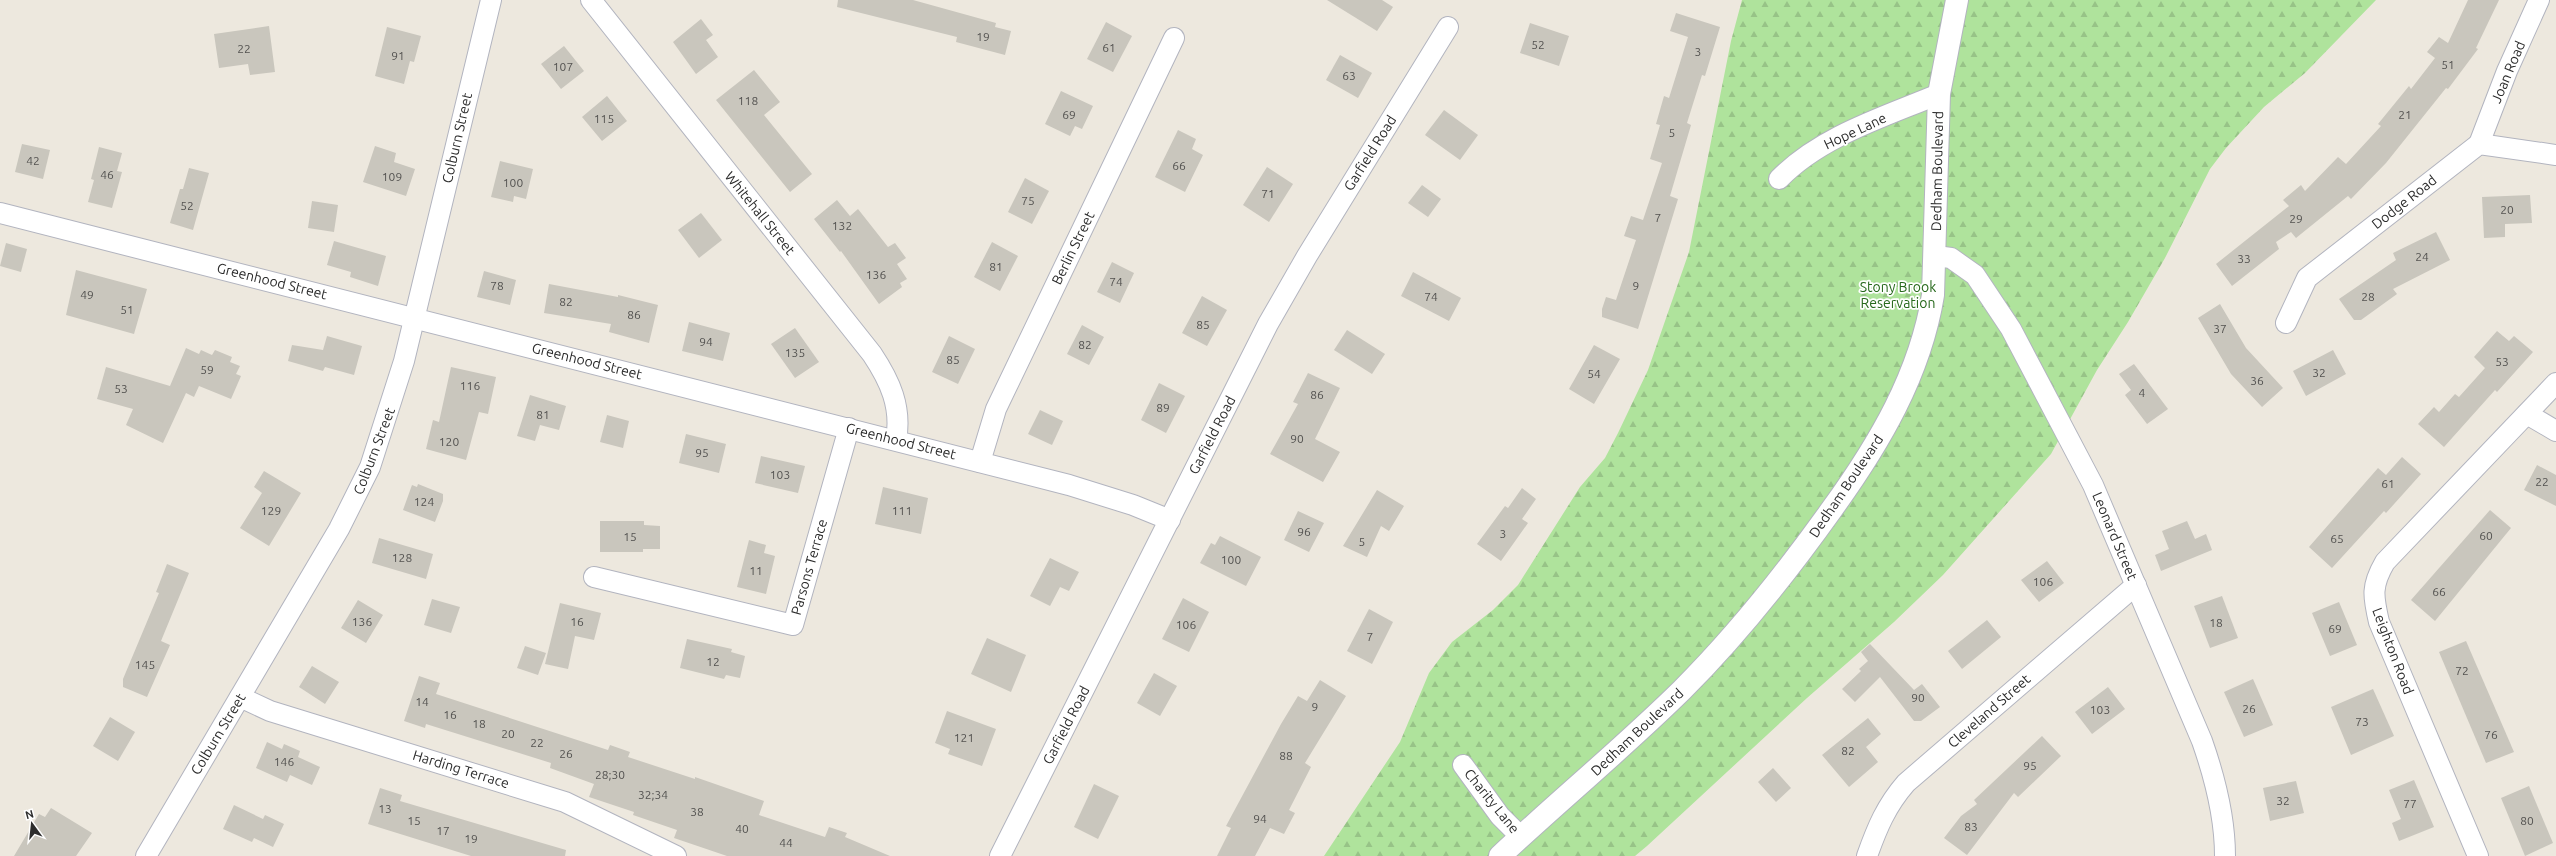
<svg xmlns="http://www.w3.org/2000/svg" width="2556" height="856" viewBox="0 0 2556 856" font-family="Ubuntu,sans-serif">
  <defs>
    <pattern id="forest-firs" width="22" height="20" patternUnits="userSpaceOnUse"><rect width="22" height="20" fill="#afe39c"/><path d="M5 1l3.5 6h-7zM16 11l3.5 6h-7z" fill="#97c387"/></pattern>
  </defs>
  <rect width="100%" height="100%" fill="#ede8de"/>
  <polygon fill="url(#forest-firs)" points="1742,0 2376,0 2305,73 2264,107 2226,148 2210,169 2165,258 2128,322 2097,370 2051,454 1943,575 1894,622 1807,698 1647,846 1635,856 1324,856 1400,742 1429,673 1452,642 1493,610 1518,585 1580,487 1605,458 1618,433 1648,370 1689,252 1731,41"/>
  <g fill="#c9c6bd">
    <polygon points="838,0 913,0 996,23 995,27 1011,31 1005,55 956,42 957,37 837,7"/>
    <polygon points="1327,0 1382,0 1393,7 1377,31"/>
    <polygon points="2468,0 2499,0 2476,48 2478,49 2448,89 2446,88 2386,163 2351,199 2348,196 2296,238 2291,232 2276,242 2279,249 2232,286 2216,264 2289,206 2283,200 2301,185 2305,191 2338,157 2346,164 2381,126 2378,124 2409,86 2411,89 2435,58 2427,52 2439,37 2448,43"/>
    <polygon points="1676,13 1720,27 1705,76 1702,75 1687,123 1691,125 1670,196 1678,199 1638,329 1602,317 1602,309 1606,297 1616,300 1636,240 1624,236 1631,216 1643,220 1662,163 1650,159 1660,125 1656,124 1664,96 1669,98 1688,37 1670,31"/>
    <polygon points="701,19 713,35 706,40 718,57 696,74 673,42"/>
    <polygon points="1106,22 1132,36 1113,72 1087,59"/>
    <polygon points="1530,23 1569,36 1559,66 1520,53"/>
    <polygon points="269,26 275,72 250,75 248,64 219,68 214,34"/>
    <polygon points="387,27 421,36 414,62 410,61 404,84 375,76"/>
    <polygon points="564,46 584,71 561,89 541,64"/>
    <polygon points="1340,55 1372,73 1358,98 1326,80"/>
    <polygon points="754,70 780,102 764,115 812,174 790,192 716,100"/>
    <polygon points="1061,91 1093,106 1082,129 1075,126 1070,136 1045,124"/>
    <polygon points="607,96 627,121 602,141 582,117"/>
    <polygon points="1444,110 1478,135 1460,160 1425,135"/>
    <polygon points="1178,130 1196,139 1192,149 1203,155 1185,192 1155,177"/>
    <polygon points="22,144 50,150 43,179 15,172"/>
    <polygon points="375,146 396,153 394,162 415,169 406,196 363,182"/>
    <polygon points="99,147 122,153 117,171 122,172 112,208 88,202 94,180 91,179"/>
    <polygon points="500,161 533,169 526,199 514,196 513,202 491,197"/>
    <polygon points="1267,167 1293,184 1269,222 1243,205"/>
    <polygon points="189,168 209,173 193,230 170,223 180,189 183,189"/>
    <polygon points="1025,178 1049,191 1032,224 1008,212"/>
    <polygon points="1422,185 1441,199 1428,217 1408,203"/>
    <polygon points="2530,195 2532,223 2505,224 2505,237 2484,238 2482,197"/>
    <polygon points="837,200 850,216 858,209 888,247 895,243 906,258 897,264 907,279 900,283 902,287 879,304 841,251 840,252 814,219"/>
    <polygon points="312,201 338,205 334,232 308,228"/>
    <polygon points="701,213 722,240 699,258 678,230"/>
    <polygon points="2436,232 2450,260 2393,289 2397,294 2361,320 2354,320 2339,299 2396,260 2393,253"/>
    <polygon points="334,241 386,256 378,286 350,277 351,272 327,265"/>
    <polygon points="992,242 1018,256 1000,291 974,277"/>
    <polygon points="6,243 27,249 21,272 0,266"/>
    <polygon points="1112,262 1134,273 1120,303 1097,292"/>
    <polygon points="76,270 147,289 134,334 66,315"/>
    <polygon points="484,271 516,280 510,305 477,297"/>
    <polygon points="1413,272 1461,298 1449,321 1401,296"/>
    <polygon points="549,284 618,297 618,295 658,305 649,343 609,332 611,324 544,313"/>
    <polygon points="1202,296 1227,310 1207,346 1182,333"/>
    <polygon points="2220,304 2246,348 2283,388 2262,407 2231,374 2198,318"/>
    <polygon points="689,322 730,333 723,361 682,351"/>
    <polygon points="1082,325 1104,337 1089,365 1067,354"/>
    <polygon points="795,328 819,362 795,378 771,344"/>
    <polygon points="1347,330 1385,354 1372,374 1334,350"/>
    <polygon points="2497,331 2509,341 2514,336 2533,352 2497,392 2495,390 2444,447 2418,424 2434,407 2439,412 2455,394 2459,397 2485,368 2474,357"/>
    <polygon points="327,336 362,346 354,375 325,367 323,371 288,361 292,345 323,350"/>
    <polygon points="949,336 975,349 958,384 932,372"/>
    <polygon points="1594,345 1620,359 1594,404 1569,389"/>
    <polygon points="186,348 199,354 201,350 212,355 215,350 232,357 230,362 240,366 236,374 241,376 231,399 199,386 194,397 186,393 163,443 126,425 133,409 97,399 106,367 170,386"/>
    <polygon points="2333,350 2346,374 2306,396 2293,371"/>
    <polygon points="2134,364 2168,409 2147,424 2125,395 2131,390 2119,374"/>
    <polygon points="451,367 496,377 488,414 479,412 466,460 426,449 433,420 439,422"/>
    <polygon points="1308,373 1340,388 1315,439 1340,452 1323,482 1270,454 1298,404 1293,402"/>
    <polygon points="1159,383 1185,396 1166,433 1141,420"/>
    <polygon points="530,395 566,406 559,430 540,425 535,441 517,436"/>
    <polygon points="1040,410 1063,421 1052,445 1028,434"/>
    <polygon points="607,415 629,421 623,448 600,442"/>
    <polygon points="686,434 726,444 719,473 679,463"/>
    <polygon points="761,456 805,466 798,493 755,483"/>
    <polygon points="2402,457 2421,474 2386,513 2384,511 2332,568 2309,547 2378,468 2386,475"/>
    <polygon points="2537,465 2556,475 2556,506 2524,490"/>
    <polygon points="264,471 301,493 269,546 240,528 262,493 254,487"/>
    <polygon points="418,484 443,494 443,501 435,522 403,510 412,485 417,487"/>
    <polygon points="883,487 928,498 921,534 875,524"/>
    <polygon points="1522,488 1536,499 1522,519 1528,523 1501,561 1477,544 1505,506 1508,508"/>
    <polygon points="1377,490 1404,506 1389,531 1381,526 1367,557 1343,546"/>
    <polygon points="2490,510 2511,528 2435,621 2411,600"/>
    <polygon points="1298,511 1324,523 1309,552 1284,540"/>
    <polygon points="600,521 644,521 644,525 660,526 660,549 643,549 643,552 600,552"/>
    <polygon points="2187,521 2195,539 2206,534 2212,550 2161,571 2155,555 2169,549 2162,531"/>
    <polygon points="1220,536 1261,557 1246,586 1200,563 1211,543 1215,545"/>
    <polygon points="379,538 433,554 426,579 372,563"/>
    <polygon points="749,540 766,545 764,553 775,556 766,594 737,587"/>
    <polygon points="1050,558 1079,572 1069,591 1060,587 1050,606 1030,596"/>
    <polygon points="2047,561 2064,583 2039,602 2021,580"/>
    <polygon points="167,564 189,573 161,641 170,645 147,697 123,687 123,679 159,593 156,592"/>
    <polygon points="2222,596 2238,638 2210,648 2194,606"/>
    <polygon points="1183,598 1209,612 1189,652 1162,639"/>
    <polygon points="432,599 460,607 451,633 424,625"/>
    <polygon points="358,600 383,615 366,643 341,628"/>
    <polygon points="2339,602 2357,645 2330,656 2312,613"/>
    <polygon points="560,603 601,613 594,640 575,636 568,669 545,664"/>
    <polygon points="1369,609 1393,622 1372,664 1347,651"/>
    <polygon points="1987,620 2001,637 1962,669 1948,651"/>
    <polygon points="987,638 1026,655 1011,692 971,674"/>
    <polygon points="687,639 732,649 731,652 745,656 740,678 726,675 724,679 680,668"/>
    <polygon points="2466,641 2514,752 2486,763 2439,652"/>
    <polygon points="1870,644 1914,690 1922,684 1940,707 1921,721 1914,721 1880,677 1855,702 1842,689 1861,671 1859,669 1868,661 1861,652"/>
    <polygon points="525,646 546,653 538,675 517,668"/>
    <polygon points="312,666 339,682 325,704 299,687"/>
    <polygon points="1154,673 1177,686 1160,716 1137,703"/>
    <polygon points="419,676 440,683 436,694 608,750 610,745 630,752 628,757 695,779 695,777 764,801 759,815 825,837 829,827 847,833 845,837 890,856 727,856 674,838 677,830 633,815 634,812 589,797 594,784 550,768 551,763 426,724 425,728 404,721"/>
    <polygon points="2253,679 2273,725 2244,737 2224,692"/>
    <polygon points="1320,680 1346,696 1305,763 1311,767 1289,810 1295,813 1284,834 1270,828 1255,856 1217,856 1231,828 1226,826 1281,724 1298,696 1307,701"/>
    <polygon points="2108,687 2125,709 2092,734 2075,712"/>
    <polygon points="2373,689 2394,736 2351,755 2331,707"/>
    <polygon points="947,711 996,729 982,766 948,754 950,749 935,743"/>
    <polygon points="110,717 135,732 118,761 93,746"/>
    <polygon points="1868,718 1881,734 1866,747 1878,762 1849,787 1822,755"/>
    <polygon points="2042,736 2061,756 2018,797 2014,793 1967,855 1944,838 1961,816 1977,804 1974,800"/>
    <polygon points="267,742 282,749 284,744 300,751 298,757 320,767 312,785 290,775 287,782 256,768"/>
    <polygon points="1773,768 1791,788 1776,802 1758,782"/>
    <polygon points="2414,780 2434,827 2399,841 2392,823 2401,819 2389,790"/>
    <polygon points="2296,781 2304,813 2270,821 2263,788"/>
    <polygon points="1094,784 1119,796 1098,839 1074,827"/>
    <polygon points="2529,786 2553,843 2525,856 2501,798"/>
    <polygon points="380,788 402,795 400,801 566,850 565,856 471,856 368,824"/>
    <polygon points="234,805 263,819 265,815 284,824 273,847 254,838 252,842 223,829"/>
    <polygon points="51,808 92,833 76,856 14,856 39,814 45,817"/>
  </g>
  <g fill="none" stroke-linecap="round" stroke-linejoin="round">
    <g stroke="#b2b4bf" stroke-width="22">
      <g id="street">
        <path d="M591,0l281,354c18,27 30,53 24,86"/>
        <polyline points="2479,144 2507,71 2539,0"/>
        <path d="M1779,179c42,-43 105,-62 160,-85"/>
        <polyline points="0,213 1069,485 1133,505 1170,520"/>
        <path d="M1936,256l15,2 24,17 36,54 82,156 109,256c13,37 23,75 23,115"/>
        <polyline points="2286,323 2307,278 2479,144 2556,155"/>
        <polyline points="2527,414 2556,431"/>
        <polyline points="980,462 996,409 1174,38"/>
        <polyline points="594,577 793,625 849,428"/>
        <polyline points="240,697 270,711 565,802 676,856"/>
        <polyline points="1463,765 1500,816 1521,837"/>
        <polyline points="146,856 339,529 370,467 404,361 491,0"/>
        <polyline points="1000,856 1268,324 1307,256 1448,27"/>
        <path d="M1867,856c10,-28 19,-50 39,-73l230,-198"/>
        <path d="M2478,856l-99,-234c-6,-26 -8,-36 6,-60l171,-179"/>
      </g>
    </g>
    <g stroke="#b2b4bf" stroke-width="24">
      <path id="secondary" d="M1500,856c60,-56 123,-108 182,-166 55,-55 105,-118 150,-181 47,-65 88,-134 101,-214l6,-201 18,-94"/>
    </g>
    <use href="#street" stroke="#fff" stroke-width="20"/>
    <use href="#secondary" stroke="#fff" stroke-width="22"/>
  </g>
  <g text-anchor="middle" stroke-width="3.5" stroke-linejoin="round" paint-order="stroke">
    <g font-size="12" fill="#535250">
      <text x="983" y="41">19</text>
      <text x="1538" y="49">52</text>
      <text x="1109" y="52">61</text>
      <text x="244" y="53">22</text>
      <text x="1698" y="56">3</text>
      <text x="398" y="60">91</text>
      <text x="2448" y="69">51</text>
      <text x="563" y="71">107</text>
      <text x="1349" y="80">63</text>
      <text x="748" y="105">118</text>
      <text x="1069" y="119">69</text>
      <text x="2405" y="119">21</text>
      <text x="604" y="123">115</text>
      <text x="1672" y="137">5</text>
      <text x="33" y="165">42</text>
      <text x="1179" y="170">66</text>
      <text x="107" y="179">46</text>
      <text x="392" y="181">109</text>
      <text x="513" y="187">100</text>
      <text x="1268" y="198">71</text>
      <text x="1028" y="205">75</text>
      <text x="187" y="210">52</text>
      <text x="2507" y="214">20</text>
      <text x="1658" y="222">7</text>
      <text x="2296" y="223">29</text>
      <text x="842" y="230">132</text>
      <text x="2422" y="261">24</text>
      <text x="2244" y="263">33</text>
      <text x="996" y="271">81</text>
      <text x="876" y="279">136</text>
      <text x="1116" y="286">74</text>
      <text x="497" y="290">78</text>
      <text x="1636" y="290">9</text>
      <text x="87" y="299">49</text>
      <text x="1431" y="301">74</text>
      <text x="2368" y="301">28</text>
      <text x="566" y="306">82</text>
      <text x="127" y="314">51</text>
      <text x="634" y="319">86</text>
      <text x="1203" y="329">85</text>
      <text x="2220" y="333">37</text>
      <text x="706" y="346">94</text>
      <text x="1085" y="349">82</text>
      <text x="795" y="357">135</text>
      <text x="953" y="364">85</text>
      <text x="2502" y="366">53</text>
      <text x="207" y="374">59</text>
      <text x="2319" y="377">32</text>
      <text x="1594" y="378">54</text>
      <text x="2257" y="385">36</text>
      <text x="470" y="390">116</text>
      <text x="121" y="393">53</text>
      <text x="2142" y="397">4</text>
      <text x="1317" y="399">86</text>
      <text x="1163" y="412">89</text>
      <text x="543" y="419">81</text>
      <text x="1297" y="443">90</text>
      <text x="449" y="446">120</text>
      <text x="702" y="457">95</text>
      <text x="780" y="479">103</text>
      <text x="2542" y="486">22</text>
      <text x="2388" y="488">61</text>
      <text x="424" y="506">124</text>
      <text x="271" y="515">129</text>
      <text x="902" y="515">111</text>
      <text x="1304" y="536">96</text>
      <text x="1503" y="538">3</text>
      <text x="2486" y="540">60</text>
      <text x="630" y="541">15</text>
      <text x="2337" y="543">65</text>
      <text x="1362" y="546">5</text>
      <text x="402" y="562">128</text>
      <text x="1231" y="564">100</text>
      <text x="756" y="575">11</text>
      <text x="2043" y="586">106</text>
      <text x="2439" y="596">66</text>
      <text x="362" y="626">136</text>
      <text x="577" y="626">16</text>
      <text x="2216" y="627">18</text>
      <text x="1186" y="629">106</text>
      <text x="2335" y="633">69</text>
      <text x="1370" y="641">7</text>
      <text x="713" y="666">12</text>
      <text x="145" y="669">145</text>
      <text x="2462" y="675">72</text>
      <text x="1918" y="702">90</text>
      <text x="422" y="706">14</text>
      <text x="1315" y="711">9</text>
      <text x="2249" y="713">26</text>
      <text x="2100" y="714">103</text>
      <text x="450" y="719">16</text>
      <text x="2362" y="726">73</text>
      <text x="479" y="728">18</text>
      <text x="508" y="738">20</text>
      <text x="2491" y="739">76</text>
      <text x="964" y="742">121</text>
      <text x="537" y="747">22</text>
      <text x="1848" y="755">82</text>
      <text x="566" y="758">26</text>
      <text x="1286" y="760">88</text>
      <text x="284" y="766">146</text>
      <text x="2030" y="770">95</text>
      <text x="610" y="779">28;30</text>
      <text x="653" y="799">32;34</text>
      <text x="2283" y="805">32</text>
      <text x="2410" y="808">77</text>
      <text x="385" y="813">13</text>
      <text x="697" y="816">38</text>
      <text x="1260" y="823">94</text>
      <text x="414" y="825">15</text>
      <text x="2527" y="825">80</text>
      <text x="1971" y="831">83</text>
      <text x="742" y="833">40</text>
      <text x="443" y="835">17</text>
      <text x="471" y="843">19</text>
      <text x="786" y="847">44</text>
    </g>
    <g font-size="14" fill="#2c2c2c" stroke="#fff">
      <text transform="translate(2508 72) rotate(-67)" y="5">Joan Road</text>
      <text transform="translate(1855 131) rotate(-25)" y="5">Hope Lane</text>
      <text transform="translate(457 138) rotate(-77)" y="5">Colburn Street</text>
      <text transform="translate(1370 153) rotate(-58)" y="5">Garfield Road</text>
      <text transform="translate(1937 171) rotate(-89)" y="5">Dedham Boulevard</text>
      <text transform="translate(2404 202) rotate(-38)" y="5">Dodge Road</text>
      <text transform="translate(760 213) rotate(51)" y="5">Whitehall Street</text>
      <text transform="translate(1073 248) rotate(-64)" y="5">Berlin Street</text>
      <text transform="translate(272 281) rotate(14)" y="5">Greenhood Street</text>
      <text transform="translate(587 361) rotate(14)" y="5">Greenhood Street</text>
      <text transform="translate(1212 435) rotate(-63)" y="5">Garfield Road</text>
      <text transform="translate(901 441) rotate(14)" y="5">Greenhood Street</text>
      <text transform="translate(374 451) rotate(-69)" y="5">Colburn Street</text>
      <text transform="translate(1846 486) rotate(-56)" y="5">Dedham Boulevard</text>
      <text transform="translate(2115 536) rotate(67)" y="5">Leonard Street</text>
      <text transform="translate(809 567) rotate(-74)" y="5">Parsons Terrace</text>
      <text transform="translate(2393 651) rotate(69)" y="5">Leighton Road</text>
      <text transform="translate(1989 711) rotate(-41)" y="5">Cleveland Street</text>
      <text transform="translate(1066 725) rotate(-63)" y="5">Garfield Road</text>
      <text transform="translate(1637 732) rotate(-43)" y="5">Dedham Boulevard</text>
      <text transform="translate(218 734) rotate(-59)" y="5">Colburn Street</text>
      <text transform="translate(461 769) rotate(17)" y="5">Harding Terrace</text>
      <text transform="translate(1492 801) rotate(51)" y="5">Charity Lane</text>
    </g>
    <g font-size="14" fill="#27691c" stroke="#fff">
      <text x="1898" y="292">Stony Brook<tspan x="1898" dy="16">Reservation</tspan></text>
    </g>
  </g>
  <g transform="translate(32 824) rotate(345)" stroke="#ffffff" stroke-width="3" paint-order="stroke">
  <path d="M0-3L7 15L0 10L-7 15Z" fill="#2c2c2c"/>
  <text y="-6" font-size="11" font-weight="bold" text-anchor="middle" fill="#2c2c2c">N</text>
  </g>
</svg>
